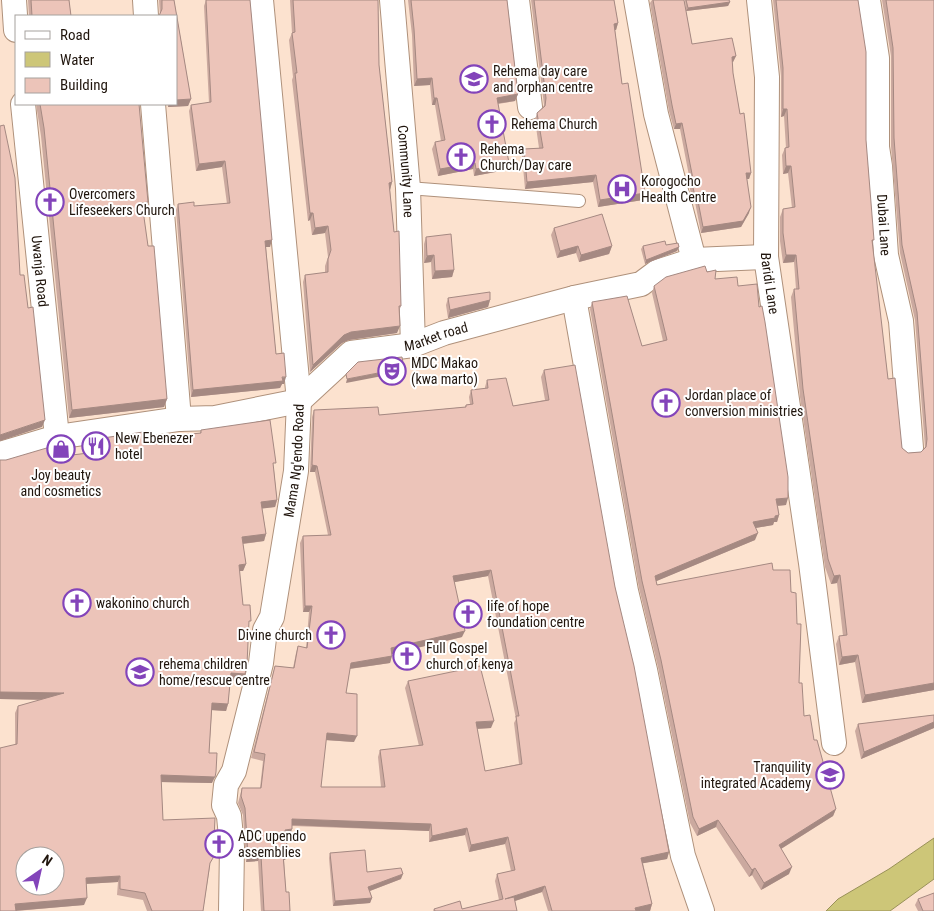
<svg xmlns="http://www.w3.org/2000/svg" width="934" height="911" viewBox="0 0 934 911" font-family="'Roboto Condensed',sans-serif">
  <rect width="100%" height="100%" fill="#fce2cf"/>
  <polygon fill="#cdc678" stroke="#999158" points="934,838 934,879 890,911 826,911 838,899 889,869"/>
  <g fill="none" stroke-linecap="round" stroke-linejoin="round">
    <g stroke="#af917b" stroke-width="14">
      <polyline id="lane" points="408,188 579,201"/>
    </g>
    <g stroke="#af917b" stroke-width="26">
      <g id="street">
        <polyline points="14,0 16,30"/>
        <polyline points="145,0 146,16"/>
        <path id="s1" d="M392,0l16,188 5,157"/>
        <polyline points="517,0 530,107"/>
        <polyline points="636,0 656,114 694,260"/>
        <path id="s2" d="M759,0l8,77 -1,180 45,306 23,180"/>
        <path id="s3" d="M868,0l9,58v89l3,19 6,89 15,66 10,127"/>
        <path id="s4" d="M23,104l34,333"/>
        <polyline points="153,104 179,419"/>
        <polyline points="574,298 626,591 645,670 683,856 702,911"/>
        <path id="s5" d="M0,454l57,-17 122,-18 36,-1 84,-17 52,-48 62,-8 31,-12 130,-35 67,-14 16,-12 37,-12 72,-3"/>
        <path id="s6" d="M231,911l1,-64 -3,-31 -5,-11 2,-20 8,-14 27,-108 4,-33 7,-13 24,-146 3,-70 -38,-401"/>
      </g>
    </g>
    <use href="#lane" stroke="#fff" stroke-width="12"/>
    <use href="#street" stroke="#fff" stroke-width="24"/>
  </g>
  <g fill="#cba99f" fill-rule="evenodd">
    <polygon points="28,0 69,0 71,16 29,16"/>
    <polygon points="159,0 174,0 191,99 188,106 168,107 168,104 176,104 176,16 160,15"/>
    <polygon points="206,0 250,0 270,247 266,247 276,354 284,384 282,384 280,388 191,397 176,210 178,204 194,206 227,204 222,167 196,171 189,111 191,105 209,103 204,6"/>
    <polygon points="290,0 378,0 379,65 392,182 390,190 401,306 399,311 397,333 349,340 342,343 310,372 303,282 305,275 325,273 325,266 328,257 325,233 312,235 310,220 308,221 292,80 293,77 289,40 292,33"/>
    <polygon points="408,0 507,0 518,94 515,101 498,104 509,163 506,170 474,176 473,169 438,176 432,149 435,142 441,141 435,105 432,105 430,85 414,86 412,35"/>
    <polygon points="531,0 614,0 618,23 616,30 615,30 622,84 645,193 643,200 598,207 593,182 525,189 522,156 524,149 539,148 535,120 537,113 543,107 544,105"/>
    <polygon points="652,0 684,0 692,44 736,56 733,62 732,62 733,73 740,114 751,173 749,179 747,179 749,213 741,227 701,233 695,202 693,202 689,185 690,181 680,129 674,129 669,111 650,3"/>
    <polygon points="685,0 729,0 730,2 728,6 686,11"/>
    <polygon points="773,0 858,0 872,246 888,379 902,448 908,453 921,452 925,447 915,320 900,253 891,146 891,56 882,0 934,0 934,690 862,703 855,662 839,665 836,644 839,636 843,636 837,583 831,584 825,567 800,397 791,297 794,289 796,289 794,262 783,263 780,241 780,217 783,209 792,208 788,173 783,174 782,155 785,148 786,148 784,116 781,117 781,76"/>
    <polygon points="36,104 139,104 145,210 143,210 167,399 164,407 69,418 41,136"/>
    <polygon points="554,228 612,246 609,254 579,262 576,253 557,258 551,235"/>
    <polygon points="426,237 454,270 452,277 432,279 431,262 424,263 424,244"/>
    <polygon points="666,245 679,247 677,251 645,264 641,249 643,246"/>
    <polygon points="707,272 715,279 738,286 759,307 786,505 778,506 779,515 777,522 774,522 773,525 755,528 755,540 656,581 657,585 773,570 791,592 799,683 804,716 814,740 836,809 833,816 781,849 789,874 761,890 752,875 749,877 716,827 697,836 690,823 658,667 639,588 590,309 592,302 642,346 663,341 652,293 654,286"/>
    <polygon points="448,298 490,300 488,307 448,318 446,305"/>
    <path d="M544,370l71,217 54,265 -2,7 -24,4 9,41 -2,7h-102l-6,-19 -27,9 2,10h-84l1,-2h28l37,-9 -4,-19 2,-7 14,-3 -6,-27 -36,8 -4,-17 -36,7v-11l-137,-5 -2,10h-4l2,17 -3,7h-1l2,32 4,19h-29l-3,-50 -12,1 -3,-47 -5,-12 4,-15h18l3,-27 -12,-3 22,-85 2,-7 18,2 3,-15 2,-7 8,2 3,-36h-6l-3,-69 3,-7 25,-1 -13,-63h-5l2,-55 2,-7 65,5 86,-8 1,-2 4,-1 -1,-7 2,-7 14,-1v-2l2,-7 26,26 32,-6 -4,-23zM488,576l28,143 -2,4 5,41 -34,7 -8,-42 14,-1 -83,-47 -3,7 14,58 -39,4 -2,7 3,30h-60l5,-47 28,2 -8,-49 4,-24 40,-6 2,-9 70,-17 -8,-55z"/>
    <polygon points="201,430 274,470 277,500 275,507 262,508 266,534 264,541 243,544 246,564 243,571 239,571 243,605 249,628 245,674 242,681 230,680 228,704 226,711 212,710 209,753 212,783 161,782 163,820 210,866 203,911 147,911 143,900 117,895 118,882 86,884 84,905 16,911 15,713 18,706 41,700 0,699 0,460 6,460 51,452 72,455 102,451 101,444 103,438 151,438 200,433"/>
    <polygon points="934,715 934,728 861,759 855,731 858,724"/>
    <polygon points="330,853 367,872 401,879 370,891 372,898 370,903 333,906 329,858"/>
    <polygon points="918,899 934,911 918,911 915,905"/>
  </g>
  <g fill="#a58982">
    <polygon points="730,2 728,6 686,11 688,8"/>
    <polygon points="618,23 616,30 612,30 614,24"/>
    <polygon points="736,56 733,62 730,63 732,57"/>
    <polygon points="432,78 430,85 414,86 417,79"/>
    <polygon points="518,94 515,101 494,104 497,98"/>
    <polygon points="434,98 437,98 435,105 432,105"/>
    <polygon points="191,99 188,106 168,107 169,104 176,104 176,100"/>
    <polygon points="783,109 787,109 784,116 781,117"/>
    <polygon points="682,123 680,129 674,129 676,124"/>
    <polygon points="225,161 222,167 196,171 199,164"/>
    <polygon points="475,163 473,169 438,176 440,169"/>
    <polygon points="509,163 506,170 474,176 476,169"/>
    <polygon points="786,166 791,166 788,173 783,174"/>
    <polygon points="746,173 751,173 749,179 744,179"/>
    <polygon points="596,175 593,182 525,189 527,182"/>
    <polygon points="392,182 390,190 389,183"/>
    <polygon points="645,193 643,200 598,207 600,200"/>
    <polygon points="695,196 697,196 695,202 693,202"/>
    <polygon points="148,202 145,210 139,211 142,203"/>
    <polygon points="751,207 749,213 741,227 701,233 703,227"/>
    <polygon points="310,213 313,213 310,220 308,221"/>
    <polygon points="328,226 325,233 312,235 315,228"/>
    <polygon points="272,240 270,247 263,247 265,241"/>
    <polygon points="578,246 576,253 557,258 560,251"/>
    <polygon points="612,246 609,254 579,262 581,255"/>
    <polygon points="679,247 677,251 645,264 646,260"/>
    <polygon points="434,255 431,262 424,263 427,256"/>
    <polygon points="786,255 796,255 794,262 783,263"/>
    <polygon points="454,270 452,277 432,279 435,271"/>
    <polygon points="490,300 488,307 448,318 450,310"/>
    <polygon points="400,326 397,333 349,340 342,343 310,372 313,365 344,335 351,332"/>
    <polygon points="404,368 403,372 346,383 347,379"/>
    <polygon points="286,377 284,384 282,384 280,388 191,397 193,390"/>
    <polygon points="167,399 164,407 69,418 72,410"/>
    <polygon points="45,420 42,427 0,441 0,435"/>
    <polygon points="312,465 317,466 315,472 310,472"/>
    <polygon points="788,498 786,505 774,506 776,499"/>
    <polygon points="277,500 275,507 259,509 261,502"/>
    <polygon points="779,515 777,522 774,522 773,525 750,529 753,522"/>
    <polygon points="758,533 755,540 652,583 655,576"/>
    <polygon points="266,534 264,541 240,544 242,537"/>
    <polygon points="246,564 243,571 236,571 239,565"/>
    <polygon points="491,570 488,576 450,583 453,576"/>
    <polygon points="840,575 837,583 831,584 834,576"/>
    <polygon points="305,606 312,606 309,612 303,612"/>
    <polygon points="465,631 462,637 388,655 391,648"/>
    <polygon points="858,655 855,662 839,665 842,657"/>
    <polygon points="392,656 390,663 348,669 351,663"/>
    <polygon points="231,673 245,674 242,681 228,680"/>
    <polygon points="934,683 934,690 862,703 865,695"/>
    <polygon points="0,692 64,693 62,700 0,699"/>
    <polygon points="212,703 228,704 226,711 210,710"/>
    <polygon points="494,721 491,728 473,729 476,722"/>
    <polygon points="934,722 934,728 861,759 864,752"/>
    <polygon points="327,733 357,736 354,742 325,740"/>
    <polygon points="161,775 215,777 212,783 159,782"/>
    <polygon points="836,809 833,816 776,852 779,845"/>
    <polygon points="292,819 431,824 429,831 290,825"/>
    <polygon points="718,820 716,827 697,836 699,829"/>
    <polygon points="467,828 465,835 429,842 432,836"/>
    <polygon points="292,829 290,836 282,836 285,830"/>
    <polygon points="508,837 505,844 469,852 471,845"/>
    <polygon points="669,852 667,859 639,864 641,858"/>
    <polygon points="288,853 285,860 281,860 283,854"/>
    <polygon points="261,855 258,861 246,862 248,856"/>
    <polygon points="792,867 789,874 761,890 764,883"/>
    <polygon points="755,868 752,875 749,877 752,870"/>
    <polygon points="403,874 401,879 367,892 368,887"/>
    <polygon points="120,876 118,882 84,884 86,878"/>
    <polygon points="545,886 542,892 503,905 505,899"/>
    <polygon points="87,898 84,905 13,911 15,904"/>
    <polygon points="372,898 370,903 333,906 335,901"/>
    <polygon points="652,904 650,911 633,911 635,908"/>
  </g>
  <g fill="#ecc4b9" stroke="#a58982" fill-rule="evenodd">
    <polygon points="31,0 69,0 71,16 32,16"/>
    <polygon points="162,0 174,0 191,99 176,100 176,16 159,16 162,9"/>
    <polygon points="206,0 250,0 272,240 265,241 276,354 284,353 286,377 282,377 283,381 193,390 178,204 194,202 194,206 230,203 225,161 199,164 191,105 211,102"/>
    <polygon points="293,0 378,0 379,65 392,182 389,183 394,232 399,231 401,306 399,306 400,326 351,332 344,335 313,365 305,275 328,272 328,259 331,250 328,226 315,228 313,213 310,213 295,73 297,73 292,33 295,32"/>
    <polygon points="411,0 507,0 518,94 497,98 509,163 476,169 475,163 440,169 435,142 445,140 437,98 434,98 432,78 417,79 414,29"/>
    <polygon points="534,0 614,0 618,23 614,24 622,84 628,83 645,193 600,200 596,175 527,182 524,149 543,148 537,113 545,106 546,98"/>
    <polygon points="653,0 684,0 692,44 732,38 736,56 732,57 733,73 740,114 744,113 751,173 746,173 751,207 743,221 703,227 697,196 695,196 691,179 693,179 682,123 676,124 672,105"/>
    <polygon points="686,0 729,0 730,2 688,8"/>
    <polygon points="776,0 858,0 866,52 866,140 874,240 872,240 888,379 895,378 902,448 908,453 921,452 926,447 927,439 917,312 902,245 894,138 893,48 886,0 934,0 934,683 865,695 858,655 842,657 839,636 847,635 840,575 834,576 828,559 803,389 794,289 799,289 796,255 786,255 783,233 783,209 795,207 791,166 786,166 785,148 789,147 787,109 783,109 783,68"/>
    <polygon points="40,104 139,104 148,202 142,203 148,246 154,246 167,399 72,410 44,128"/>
    <polygon points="4,125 15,178 20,275 24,275 28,308 33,307 45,420 0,435 0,126"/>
    <polygon points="602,214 612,246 581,255 578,246 560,251 554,228"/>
    <polygon points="451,234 454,270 435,271 434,255 427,256 426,237"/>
    <polygon points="665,241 666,245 678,243 679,247 646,260 643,246"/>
    <polygon points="705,266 707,272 716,270 715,279 737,277 738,286 757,284 759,307 762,306 765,322 788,477 788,498 776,499 779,515 775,516 775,518 753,522 758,533 655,576 657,585 772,563 773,570 790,570 791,592 796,593 797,624 801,624 799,683 802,683 804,716 810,715 814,740 817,740 836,809 779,845 792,867 764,883 755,868 752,870 718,820 699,829 693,817 661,660 642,581 592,302 627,296 642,346 667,340 654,286 666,277"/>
    <polygon points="490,292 490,300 450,310 448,298"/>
    <polygon points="402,357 404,368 347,379 346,374 358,362"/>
    <path d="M575,365l40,222 19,79 35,186 -28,6 11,46 -17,4 1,3h-84l-7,-25 -40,13 9,-2 3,14h-82l-1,-2 26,-8 2,8 41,-10 -6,-25 18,-4 -7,-33 -37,8 -4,-17 -35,8 -1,-12 -139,-5v10l-7,1 3,23 -5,1 3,38h3l1,19h-26l-3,-56 -13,1 -3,-48 -4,-12 1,-8h19l4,-34 -11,-2 21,-86 19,2 4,-22 9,2 5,-42h-7l-2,-70 28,-1 -14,-69 -5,-1 2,-55 64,-3 1,8 87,-8v-2l7,-1 -2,-14 17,-2 -1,-8 19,-2 7,28 36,-6 -5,-30zM491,570l28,146h-3l6,48 -37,7 -9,-49 18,-1 -14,-55 -72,15 15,64 -43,5 5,37h-64l6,-54 30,3v-42l-11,-1 5,-30 41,-7 -1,-8 74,-17 -12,-55z"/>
    <path d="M270,420l6,43h-3l4,37 -16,2 5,32 -24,3 4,27 -7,1 4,40h7l1,16h-2l-2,43 -2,10 -14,-1 -3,31 -16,-1 -3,50h8l-1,19 -1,5 -54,-2 2,45 52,-2 -2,40 -3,5 -7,48h-51l-7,-18 -25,-4v-13l-34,2 1,20 -72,6 1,7h-16v-163l17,-4 1,-38 46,-13 -64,-1v-232h6l44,-13 1,5 19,-6 2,9 33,-4 -2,-13 47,-7 1,7 50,-5v-3zM25,856h30v30h-30z"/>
    <polygon points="934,715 934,722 864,752 858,724"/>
    <polygon points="365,850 367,872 401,868 403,874 368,887 372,898 335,901 330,853"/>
    <polygon points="934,893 934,911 923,911 918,899"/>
  </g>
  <defs>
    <g id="school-ring" transform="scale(1.4375)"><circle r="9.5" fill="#fff" stroke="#8344ba" stroke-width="1.5"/><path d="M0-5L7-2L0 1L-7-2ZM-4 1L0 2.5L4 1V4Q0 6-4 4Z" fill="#8344ba"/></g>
    <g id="church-ring" transform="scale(1.4375)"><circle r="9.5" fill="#fff" stroke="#8344ba" stroke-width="1.5"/><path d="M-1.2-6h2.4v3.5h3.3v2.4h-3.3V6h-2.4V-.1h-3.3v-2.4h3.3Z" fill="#8344ba"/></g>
    <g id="hospital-ring" transform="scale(1.4375)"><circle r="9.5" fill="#fff" stroke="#8344ba" stroke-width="1.5"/><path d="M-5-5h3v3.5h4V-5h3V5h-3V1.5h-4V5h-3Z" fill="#8344ba"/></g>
    <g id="theatre-ring" transform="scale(1.4375)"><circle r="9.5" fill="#fff" stroke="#8344ba" stroke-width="1.5"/><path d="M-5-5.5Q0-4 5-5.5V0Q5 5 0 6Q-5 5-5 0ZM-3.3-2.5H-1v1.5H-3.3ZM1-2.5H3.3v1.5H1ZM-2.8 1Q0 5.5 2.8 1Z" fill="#8344ba"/></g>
    <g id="restaurant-ring" transform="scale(1.4375)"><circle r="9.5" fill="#fff" stroke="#8344ba" stroke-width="1.5"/><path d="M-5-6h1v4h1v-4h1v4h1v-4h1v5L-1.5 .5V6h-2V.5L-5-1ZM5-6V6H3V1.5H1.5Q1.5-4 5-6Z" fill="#8344ba"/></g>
    <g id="shop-ring" transform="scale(1.4375)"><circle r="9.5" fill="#fff" stroke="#8344ba" stroke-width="1.5"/><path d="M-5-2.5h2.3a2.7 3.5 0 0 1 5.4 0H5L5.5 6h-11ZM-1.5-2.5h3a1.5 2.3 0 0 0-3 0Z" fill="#8344ba"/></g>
  </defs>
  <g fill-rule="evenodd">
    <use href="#school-ring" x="474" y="79"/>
    <use href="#church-ring" x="492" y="124"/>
    <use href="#church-ring" x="461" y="157"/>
    <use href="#hospital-ring" x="622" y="189"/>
    <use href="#church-ring" x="50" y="202"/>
    <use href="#theatre-ring" x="392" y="371"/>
    <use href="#church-ring" x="666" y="403"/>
    <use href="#restaurant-ring" x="96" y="446"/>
    <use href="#shop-ring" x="61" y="449"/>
    <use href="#church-ring" x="77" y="603"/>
    <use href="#church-ring" x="468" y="614"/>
    <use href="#church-ring" x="331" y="635"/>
    <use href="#church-ring" x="407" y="656"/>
    <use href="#school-ring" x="140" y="672"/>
    <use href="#school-ring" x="830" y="775"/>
    <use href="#church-ring" x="219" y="844"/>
  </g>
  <g text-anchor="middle" stroke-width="4" stroke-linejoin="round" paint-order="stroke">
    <g font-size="14" fill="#20150d" stroke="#fff" text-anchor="start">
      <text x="493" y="76">Rehema day care<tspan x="493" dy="16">and orphan centre</tspan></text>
      <text x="511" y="129">Rehema Church</text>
      <text x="480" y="154">Rehema<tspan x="480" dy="16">Church/Day care</tspan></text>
      <text x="641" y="186">Korogocho<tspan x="641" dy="16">Health Centre</tspan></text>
      <text x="69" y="199">Overcomers<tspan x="69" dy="16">Lifeseekers Church</tspan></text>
      <text x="411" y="368">MDC Makao<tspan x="411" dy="16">(kwa marto)</tspan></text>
      <text x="685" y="400">Jordan place of<tspan x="685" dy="16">conversion ministries</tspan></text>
      <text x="115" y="443">New Ebenezer<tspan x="115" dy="16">hotel</tspan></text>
      <text x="61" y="480" text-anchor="middle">Joy beauty<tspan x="61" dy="16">and cosmetics</tspan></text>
      <text x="96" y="608">wakonino church</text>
      <text x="487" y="611">life of hope<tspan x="487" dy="16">foundation centre</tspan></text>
      <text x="312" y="640" text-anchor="end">Divine church</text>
      <text x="426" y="653">Full Gospel<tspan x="426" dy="16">church of kenya</tspan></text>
      <text x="159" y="669">rehema children<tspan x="159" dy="16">home/rescue centre</tspan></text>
      <text x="811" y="772" text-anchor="end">Tranquility<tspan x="811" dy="16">integrated Academy</tspan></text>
      <text x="238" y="841">ADC upendo<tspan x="238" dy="16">assemblies</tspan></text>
    </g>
    <g font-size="14" fill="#20150d" stroke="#fff">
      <text dy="5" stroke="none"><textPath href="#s1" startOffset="172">Community Lane</textPath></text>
      <text dy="5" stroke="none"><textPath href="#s3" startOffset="226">Dubai Lane</textPath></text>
      <text dy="5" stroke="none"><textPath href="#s4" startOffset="168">Uwanja Road</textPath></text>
      <text dy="5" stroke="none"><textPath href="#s2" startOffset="284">Baridi Lane</textPath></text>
      <text dy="5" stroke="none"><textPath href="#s5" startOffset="462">Market road</textPath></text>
      <text dy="5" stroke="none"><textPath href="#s6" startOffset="461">Mama Ng'endo Road</textPath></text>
    </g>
  </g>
  <rect x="15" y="15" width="162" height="90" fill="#ffffff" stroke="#a6a19e"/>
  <rect x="25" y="31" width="25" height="8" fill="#ffffff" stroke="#a6a19e"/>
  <text x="60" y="40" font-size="15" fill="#20150d">Road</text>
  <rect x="25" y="52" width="25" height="15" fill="#cdc678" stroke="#a6a19e"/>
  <text x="60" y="65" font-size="15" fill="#20150d">Water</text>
  <rect x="25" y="78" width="25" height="15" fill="#ecc4b9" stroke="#a6a19e"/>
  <text x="60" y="90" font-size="15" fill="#20150d">Building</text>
  <g transform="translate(40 871) rotate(34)"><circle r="24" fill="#ffffff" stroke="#a6a19e"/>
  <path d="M0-4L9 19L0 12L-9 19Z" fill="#8344ba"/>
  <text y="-8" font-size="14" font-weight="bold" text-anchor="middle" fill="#20150d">N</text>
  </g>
</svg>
